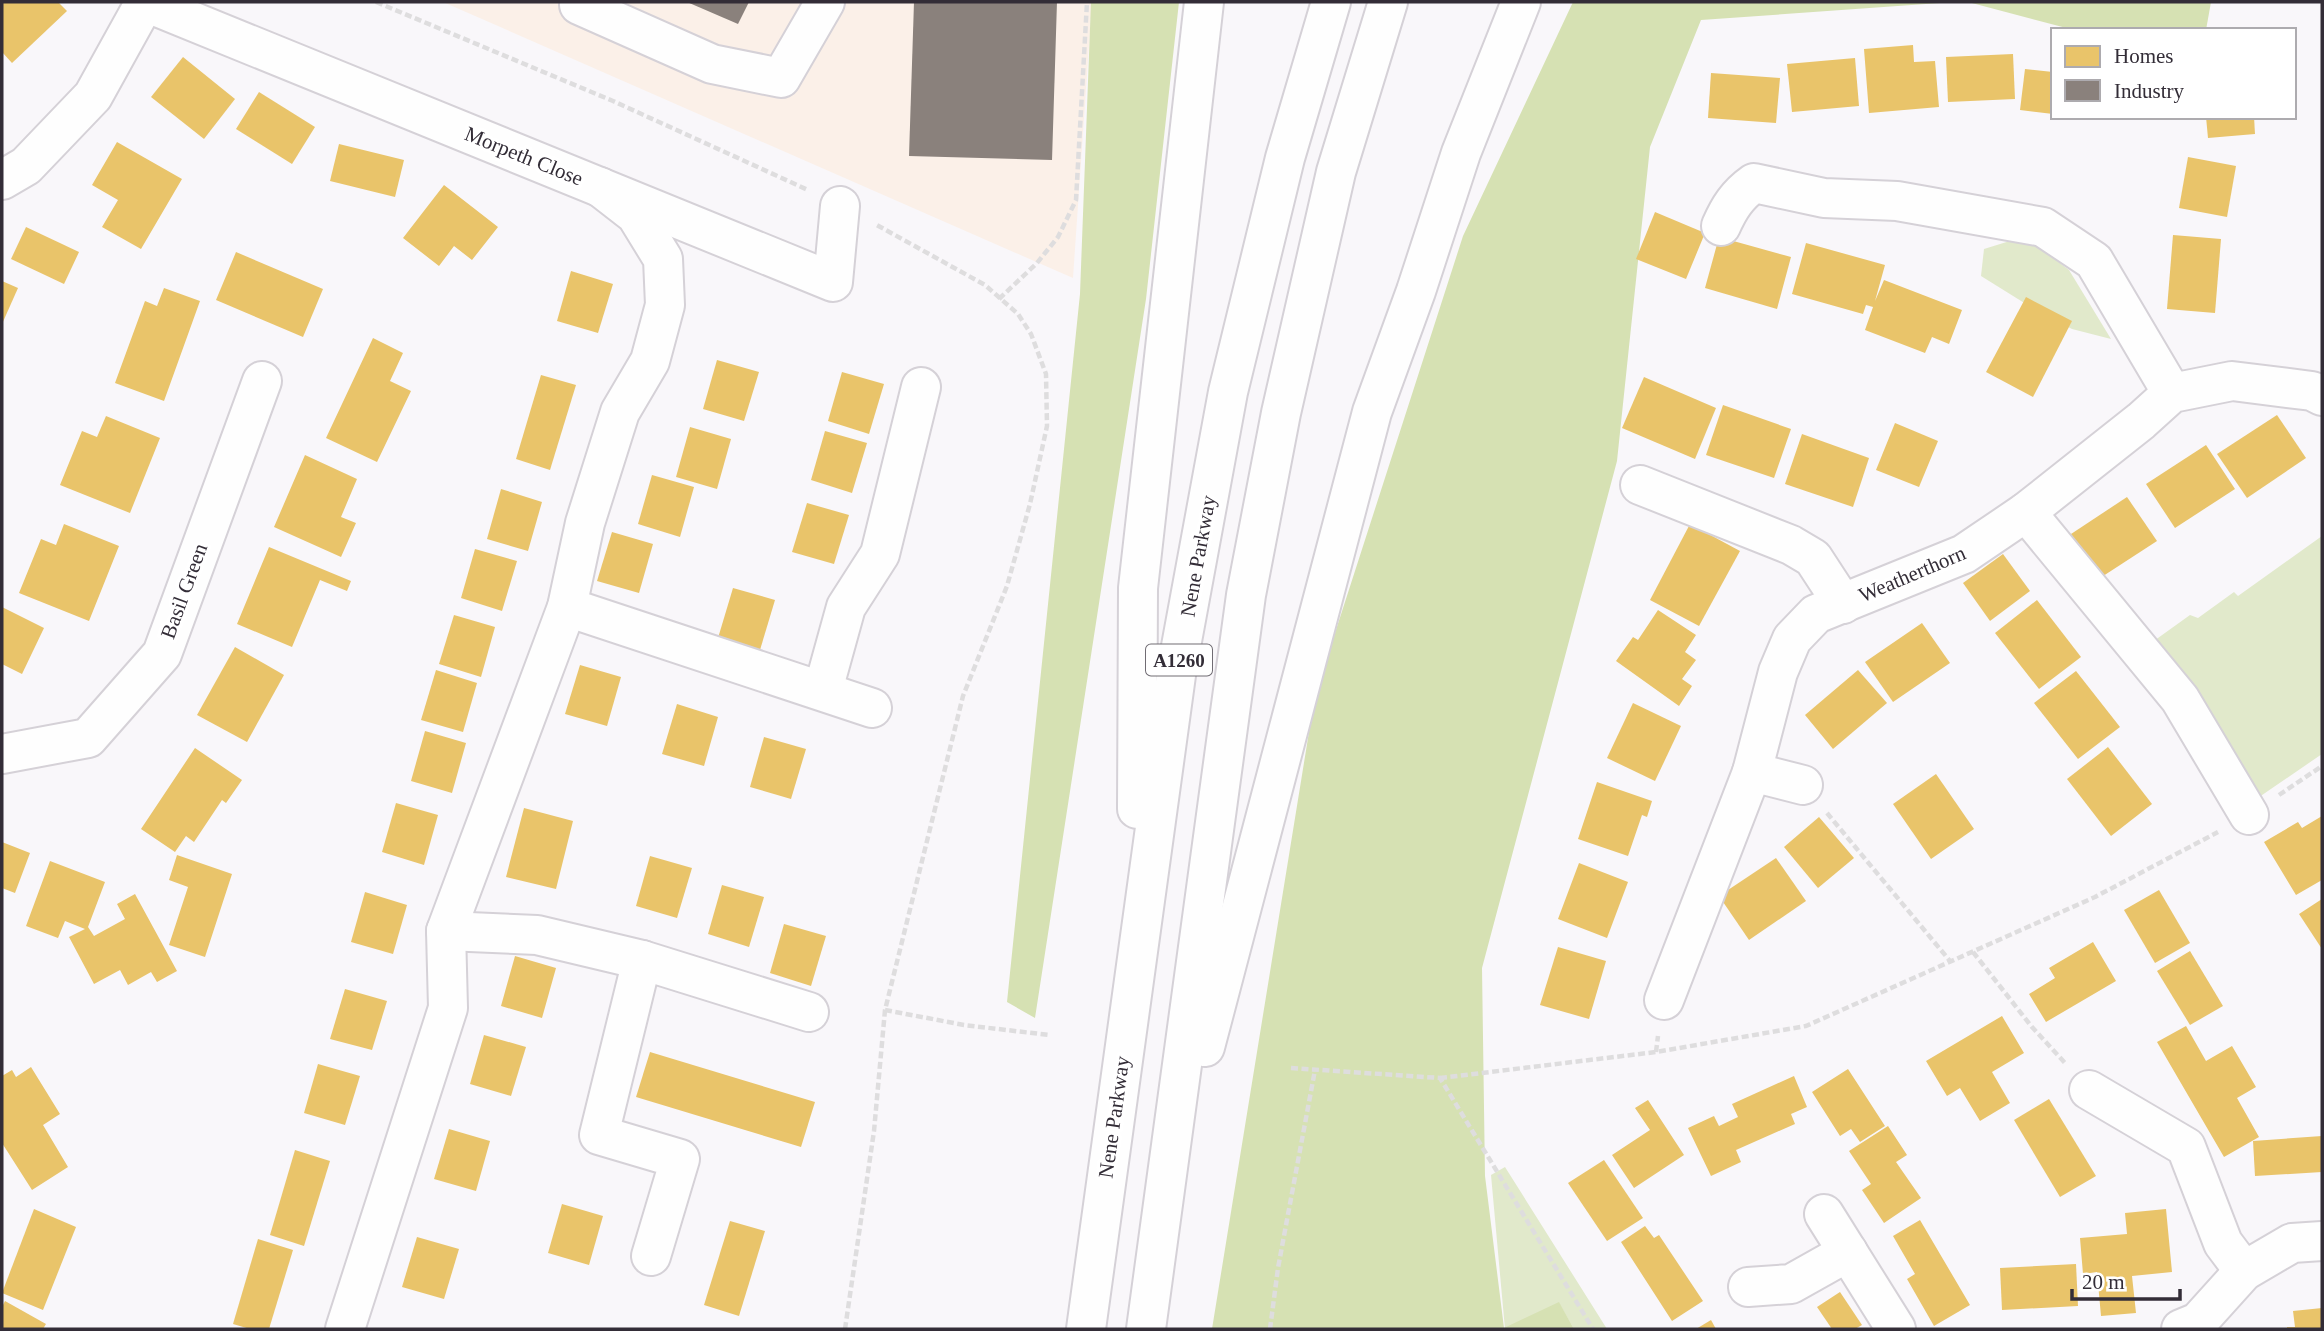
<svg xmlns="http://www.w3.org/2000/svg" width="2324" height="1331" viewBox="0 0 2324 1331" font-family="Georgia,serif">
  <rect width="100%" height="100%" fill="#f9f7fa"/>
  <polygon fill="#fbf0e8" points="443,2 1092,2 1073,278"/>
  <g fill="#e1e9cb">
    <polygon points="2013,240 2035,244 2069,270 2111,339 2072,329 2039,312 1981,276 1984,249"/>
    <polygon points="2322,536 2322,754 2249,804 2151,643 2190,615 2198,618 2234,592 2238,596"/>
    <polygon points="1505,1167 1607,1329 1574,1329 1559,1303 1505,1329 1491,1175"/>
  </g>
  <g fill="#d6e1b3">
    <polygon points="1091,2 1179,2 1146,299 1035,1018 1007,1002 1080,294"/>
    <polygon points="1573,2 1954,2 1701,20 1650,147 1617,461 1482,968 1485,1176 1504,1328 1559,1302 1574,1329 1212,1329 1315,695 1463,236"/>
    <polygon points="1968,2 2211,2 2206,30 2074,30"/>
  </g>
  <g fill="#e9c46a">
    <polygon points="2,2 58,2 67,11 12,63 2,52"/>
    <polygon points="1913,45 1914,62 1935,61 1939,107 1869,113 1864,49"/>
    <polygon points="2013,54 2015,99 1948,102 1946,57"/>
    <polygon points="183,57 235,99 204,139 151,97"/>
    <polygon points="1855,58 1859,106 1792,112 1787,64"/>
    <polygon points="2025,69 2053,72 2053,114 2020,110"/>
    <polygon points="1711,73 1780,78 1776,123 1708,118"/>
    <polygon points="259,92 315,127 292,164 236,129"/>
    <polygon points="2206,117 2254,117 2255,134 2208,138"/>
    <polygon points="117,142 182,179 141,249 102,227 118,200 92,185"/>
    <polygon points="339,144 404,160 395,197 330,181"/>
    <polygon points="2188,157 2236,166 2227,217 2179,208"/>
    <polygon points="444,185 498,227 472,260 454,246 439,266 403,238"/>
    <polygon points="1655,212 1705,233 1686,279 1636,259"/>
    <polygon points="26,227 79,252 64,284 11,259"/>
    <polygon points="2173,235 2221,239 2215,313 2167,309"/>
    <polygon points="1719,237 1791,257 1777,309 1705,288"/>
    <polygon points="1806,243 1885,265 1875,301 1884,280 1962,310 1949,344 1932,337 1925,353 1865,330 1873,307 1866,305 1863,314 1792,294"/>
    <polygon points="236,252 323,289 303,337 216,300"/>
    <polygon points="571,271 613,284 598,333 557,321"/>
    <polygon points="2,281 18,288 2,324"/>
    <polygon points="164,288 200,301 164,401 115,383 145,301 157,306"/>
    <polygon points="2026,297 2072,321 2033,397 1986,372"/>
    <polygon points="373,338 403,353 390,381 411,391 377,462 326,438"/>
    <polygon points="717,360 759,372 744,421 703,409"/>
    <polygon points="842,372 884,384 869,434 828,421"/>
    <polygon points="541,375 576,385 550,470 516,459"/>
    <polygon points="1644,377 1716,408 1695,459 1622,428"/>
    <polygon points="1723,405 1791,429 1774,478 1706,455"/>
    <polygon points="2277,415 2306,458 2247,498 2217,454"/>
    <polygon points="106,416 160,438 130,513 60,485 82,431 97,437"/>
    <polygon points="1895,423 1938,441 1919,487 1876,470"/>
    <polygon points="690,427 731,439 717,489 676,477"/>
    <polygon points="825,431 867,443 852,493 811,480"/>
    <polygon points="1802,434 1869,458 1853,507 1785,484"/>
    <polygon points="2206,445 2235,489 2175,528 2146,484"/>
    <polygon points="305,455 357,479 341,517 356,523 341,557 274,527"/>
    <polygon points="652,475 694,487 680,537 638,524"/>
    <polygon points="501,489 542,502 528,551 487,539"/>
    <polygon points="2127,497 2157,541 2097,580 2068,536"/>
    <polygon points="807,503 849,515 834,564 792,552"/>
    <polygon points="64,524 119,546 89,621 19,593 41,539 56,545"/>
    <polygon points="1690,524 1740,551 1699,626 1650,600"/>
    <polygon points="612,532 653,544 639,593 597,581"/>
    <polygon points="269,547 351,581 347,591 320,580 292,647 237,624"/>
    <polygon points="475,549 517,561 502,611 461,598"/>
    <polygon points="2003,554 2030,591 1990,621 1963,583"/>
    <polygon points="733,588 775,600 760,650 718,638"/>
    <polygon points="2037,600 2081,657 2039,689 1995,633"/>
    <polygon points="2,607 44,628 22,674 2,664"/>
    <polygon points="1658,610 1696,635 1685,652 1696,660 1682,679 1692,686 1679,706 1616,661 1633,637 1638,640"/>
    <polygon points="454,615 495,627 481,677 439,664"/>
    <polygon points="1922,623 1950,663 1893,702 1865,662"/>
    <polygon points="235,647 284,675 247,742 197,715"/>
    <polygon points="580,665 621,677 607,726 565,714"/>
    <polygon points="436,670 477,683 463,732 421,720"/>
    <polygon points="1858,670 1887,703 1833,749 1805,715"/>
    <polygon points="2076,671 2120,727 2078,759 2034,703"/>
    <polygon points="1633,703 1681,726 1655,781 1607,758"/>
    <polygon points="677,704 718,717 704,766 662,754"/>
    <polygon points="425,731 466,743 452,793 411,781"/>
    <polygon points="764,737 806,749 791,799 750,787"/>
    <polygon points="2108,747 2152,804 2111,836 2067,779"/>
    <polygon points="195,748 242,780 226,803 222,800 194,842 186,836 175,852 141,829"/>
    <polygon points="1936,774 1974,829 1931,859 1893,804"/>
    <polygon points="1597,782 1652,801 1647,817 1642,815 1628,856 1578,839"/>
    <polygon points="396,803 438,815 424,865 382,852"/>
    <polygon points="524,808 573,821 556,889 506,877"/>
    <polygon points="2322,816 2322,880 2296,895 2264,842 2298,822 2302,828"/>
    <polygon points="1819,817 1854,858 1818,888 1784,847"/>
    <polygon points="2,842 30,853 15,893 2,888"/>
    <polygon points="177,855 232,874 205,957 169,945 188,887 169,880"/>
    <polygon points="650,856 692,868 677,918 636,906"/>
    <polygon points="1776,858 1806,901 1749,940 1719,896"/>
    <polygon points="50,861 105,882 88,927 94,936 125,919 117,904 135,894 177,971 157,982 151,972 128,985 120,970 94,984 69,937 85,929 65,921 58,938 26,926"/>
    <polygon points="1579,863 1628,882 1607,938 1558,919"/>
    <polygon points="722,885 764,897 749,947 708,934"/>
    <polygon points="2159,890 2190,943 2155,963 2124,910"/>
    <polygon points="365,892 407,905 393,954 351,942"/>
    <polygon points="2322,899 2322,949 2299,914"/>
    <polygon points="784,924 826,936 811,986 770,973"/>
    <polygon points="2093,942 2116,981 2046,1022 2029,994 2055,978 2049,968"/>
    <polygon points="1558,947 1606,961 1589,1019 1540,1005"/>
    <polygon points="2190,951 2223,1006 2190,1025 2157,971"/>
    <polygon points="515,956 556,968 542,1018 501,1006"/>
    <polygon points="345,989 387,1001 372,1050 330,1039"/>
    <polygon points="2002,1016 2024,1053 1992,1072 2010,1103 1980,1121 1960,1088 1947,1096 1926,1061"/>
    <polygon points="2186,1026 2206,1061 2232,1046 2256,1087 2237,1098 2259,1137 2224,1157 2157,1042"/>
    <polygon points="484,1035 526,1047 511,1096 470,1084"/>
    <polygon points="650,1052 815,1102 801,1147 636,1097"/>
    <polygon points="318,1064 360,1076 345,1125 304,1113"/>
    <polygon points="31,1067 60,1114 43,1125 68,1167 32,1190 2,1143 2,1076 12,1070 16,1077"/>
    <polygon points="1848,1069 1885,1126 1860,1142 1851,1129 1840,1136 1812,1092"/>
    <polygon points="1794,1076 1807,1107 1791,1114 1795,1124 1736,1150 1741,1162 1711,1176 1688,1128 1714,1116 1719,1126 1738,1117 1732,1104"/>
    <polygon points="2049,1099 2096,1176 2060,1197 2014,1120"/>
    <polygon points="1648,1100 1684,1155 1634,1188 1612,1155 1650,1130 1635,1108"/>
    <polygon points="1888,1126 1907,1155 1896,1162 1921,1198 1884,1223 1862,1190 1871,1184 1849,1151"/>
    <polygon points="449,1129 490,1141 476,1191 434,1179"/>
    <polygon points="2322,1136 2322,1172 2255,1176 2253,1141"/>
    <polygon points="295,1150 330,1161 304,1246 270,1235"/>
    <polygon points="1604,1160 1643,1218 1607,1241 1568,1183"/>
    <polygon points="562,1204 603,1216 589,1265 548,1253"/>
    <polygon points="34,1209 76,1227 43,1310 2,1293"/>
    <polygon points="2166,1209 2172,1272 2132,1276 2136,1313 2101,1316 2097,1272 2083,1274 2080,1238 2127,1234 2125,1213"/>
    <polygon points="1920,1220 1970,1305 1934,1326 1907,1279 1915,1274 1893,1236"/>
    <polygon points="730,1221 765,1231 739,1316 704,1305"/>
    <polygon points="1645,1226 1654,1238 1659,1235 1703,1301 1672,1321 1621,1242"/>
    <polygon points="417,1237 459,1249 444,1299 402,1287"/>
    <polygon points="258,1239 293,1250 269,1329 250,1329 233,1324"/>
    <polygon points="2076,1264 2078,1306 2002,1310 2000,1268"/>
    <polygon points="1840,1292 1862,1325 1855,1329 1832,1329 1817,1307"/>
    <polygon points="5,1301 46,1324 43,1329 2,1329 2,1307"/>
    <polygon points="2322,1308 2322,1329 2287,1329 2287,1327 2295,1327 2293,1311"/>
    <polygon points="1711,1320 1716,1329 1696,1329"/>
  </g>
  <g fill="#8a817c">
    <polygon points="687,2 749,2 738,24"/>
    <polygon points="914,2 1057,2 1052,160 909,156"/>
  </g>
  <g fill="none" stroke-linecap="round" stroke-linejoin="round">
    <g stroke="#d5d1d7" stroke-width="42">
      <g id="minor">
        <polyline points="145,2 833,282 840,206"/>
        <polyline points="579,5 712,64 781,78 825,2"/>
        <polyline points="2,180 26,166 93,96 145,2"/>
        <path d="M1721,226c8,-18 16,-31 33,-43l70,15 73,3 146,26 51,34 78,132"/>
        <polyline points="1640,485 1791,545 1813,558 1843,604"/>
        <polyline points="2026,512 2180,699 2249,815"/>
        <polyline points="567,607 872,708"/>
        <polyline points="823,690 846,607 880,554 921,387"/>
        <polyline points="2,754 88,738 162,654 262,381"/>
        <polyline points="1752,772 1803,785"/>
        <polyline points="446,931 537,935 642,960 809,1012"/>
        <polyline points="642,960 599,1135 680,1159 651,1256"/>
        <polyline points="1664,1000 1752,772 1778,672 1792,639 1816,614 1964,554 2026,512 2141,421 2172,393 2232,381 2312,391 2322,396"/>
        <polyline points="2089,1090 2186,1147 2223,1243 2244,1271"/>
        <polyline points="1824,1214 1896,1329"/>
        <polyline points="1748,1287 1791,1284 1848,1252"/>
        <polyline points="345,1329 448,1008 446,931 567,607 585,523 620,412 650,361 665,305 663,259 636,215 600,187"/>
        <polyline points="2181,1329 2198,1322 2244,1271 2292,1243 2322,1241"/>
      </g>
    </g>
    <g stroke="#d5d1d7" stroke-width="42">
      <g id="highway">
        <polyline points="1137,809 1138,588 1204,2"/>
        <polyline points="1205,1047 1372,412 1416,291 1461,153 1521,2"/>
        <polyline points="1086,1329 1177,668 1228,392 1285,158 1331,2"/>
        <polyline points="1146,1329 1246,595 1281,413 1336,172 1388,2"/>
      </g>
    </g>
    <g stroke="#deddde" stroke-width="4.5" stroke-dasharray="7 3.5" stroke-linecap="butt">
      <polyline points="376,2 613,101 808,190"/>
      <polyline points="999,299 1037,263 1058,237 1076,200 1087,2"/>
      <polyline points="2279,795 2322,766"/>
      <polyline points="1827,813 1950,961"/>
      <polyline points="1973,952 2032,1027 2066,1064"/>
      <polyline points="885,1010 964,1025 1049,1035"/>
      <polyline points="1656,1052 1658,1036"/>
      <polyline points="1291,1068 1440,1078 1593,1329"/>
      <polyline points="1440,1078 1656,1052 1806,1026 2095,897 2218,832"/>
      <polyline points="845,1329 874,1131 885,1010 963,696 1007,586 1030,504 1047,426 1046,374 1031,334 1018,314 985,285 875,224"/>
      <polyline points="1270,1329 1278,1268 1315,1070"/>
    </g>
    <use href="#minor" stroke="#fefefe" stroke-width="38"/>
    <use href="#highway" stroke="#fefefe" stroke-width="38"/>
  </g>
  <g text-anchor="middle" stroke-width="7" stroke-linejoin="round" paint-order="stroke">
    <rect fill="#fff" stroke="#706c73" stroke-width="2" x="1146" y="644.5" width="66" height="31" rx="5"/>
    <g font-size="19" font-weight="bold" fill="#332d37">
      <text x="1179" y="667">A1260</text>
    </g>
    <g font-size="21" fill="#332d37" stroke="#fff">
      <text transform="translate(524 156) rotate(22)" y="7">Morpeth Close</text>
      <text transform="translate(1198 556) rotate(-80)" y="7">Nene Parkway</text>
      <text transform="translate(1912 574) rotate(-23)" y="7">Weatherthorn</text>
      <text transform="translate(184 591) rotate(-70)" y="7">Basil Green</text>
      <text transform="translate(1114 1117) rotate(-82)" y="7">Nene Parkway</text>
    </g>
  </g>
  <rect width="2324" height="1331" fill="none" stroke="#332d37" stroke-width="7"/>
  <rect x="2051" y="28" width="245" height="91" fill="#ffffff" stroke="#adabaf" stroke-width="2"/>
  <rect x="2065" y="46" width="35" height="21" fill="#e9c46a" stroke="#adabaf" stroke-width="2"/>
  <text x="2114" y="63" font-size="21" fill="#332d37">Homes</text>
  <rect x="2065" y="80" width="35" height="21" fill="#8a817c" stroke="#adabaf" stroke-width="2"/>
  <text x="2114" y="98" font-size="21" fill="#332d37">Industry</text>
  <path d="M2072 1289v10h108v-10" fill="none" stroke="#332d37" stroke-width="3.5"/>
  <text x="2082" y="1289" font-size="21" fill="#332d37" stroke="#ffffff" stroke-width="5" paint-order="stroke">20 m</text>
</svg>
